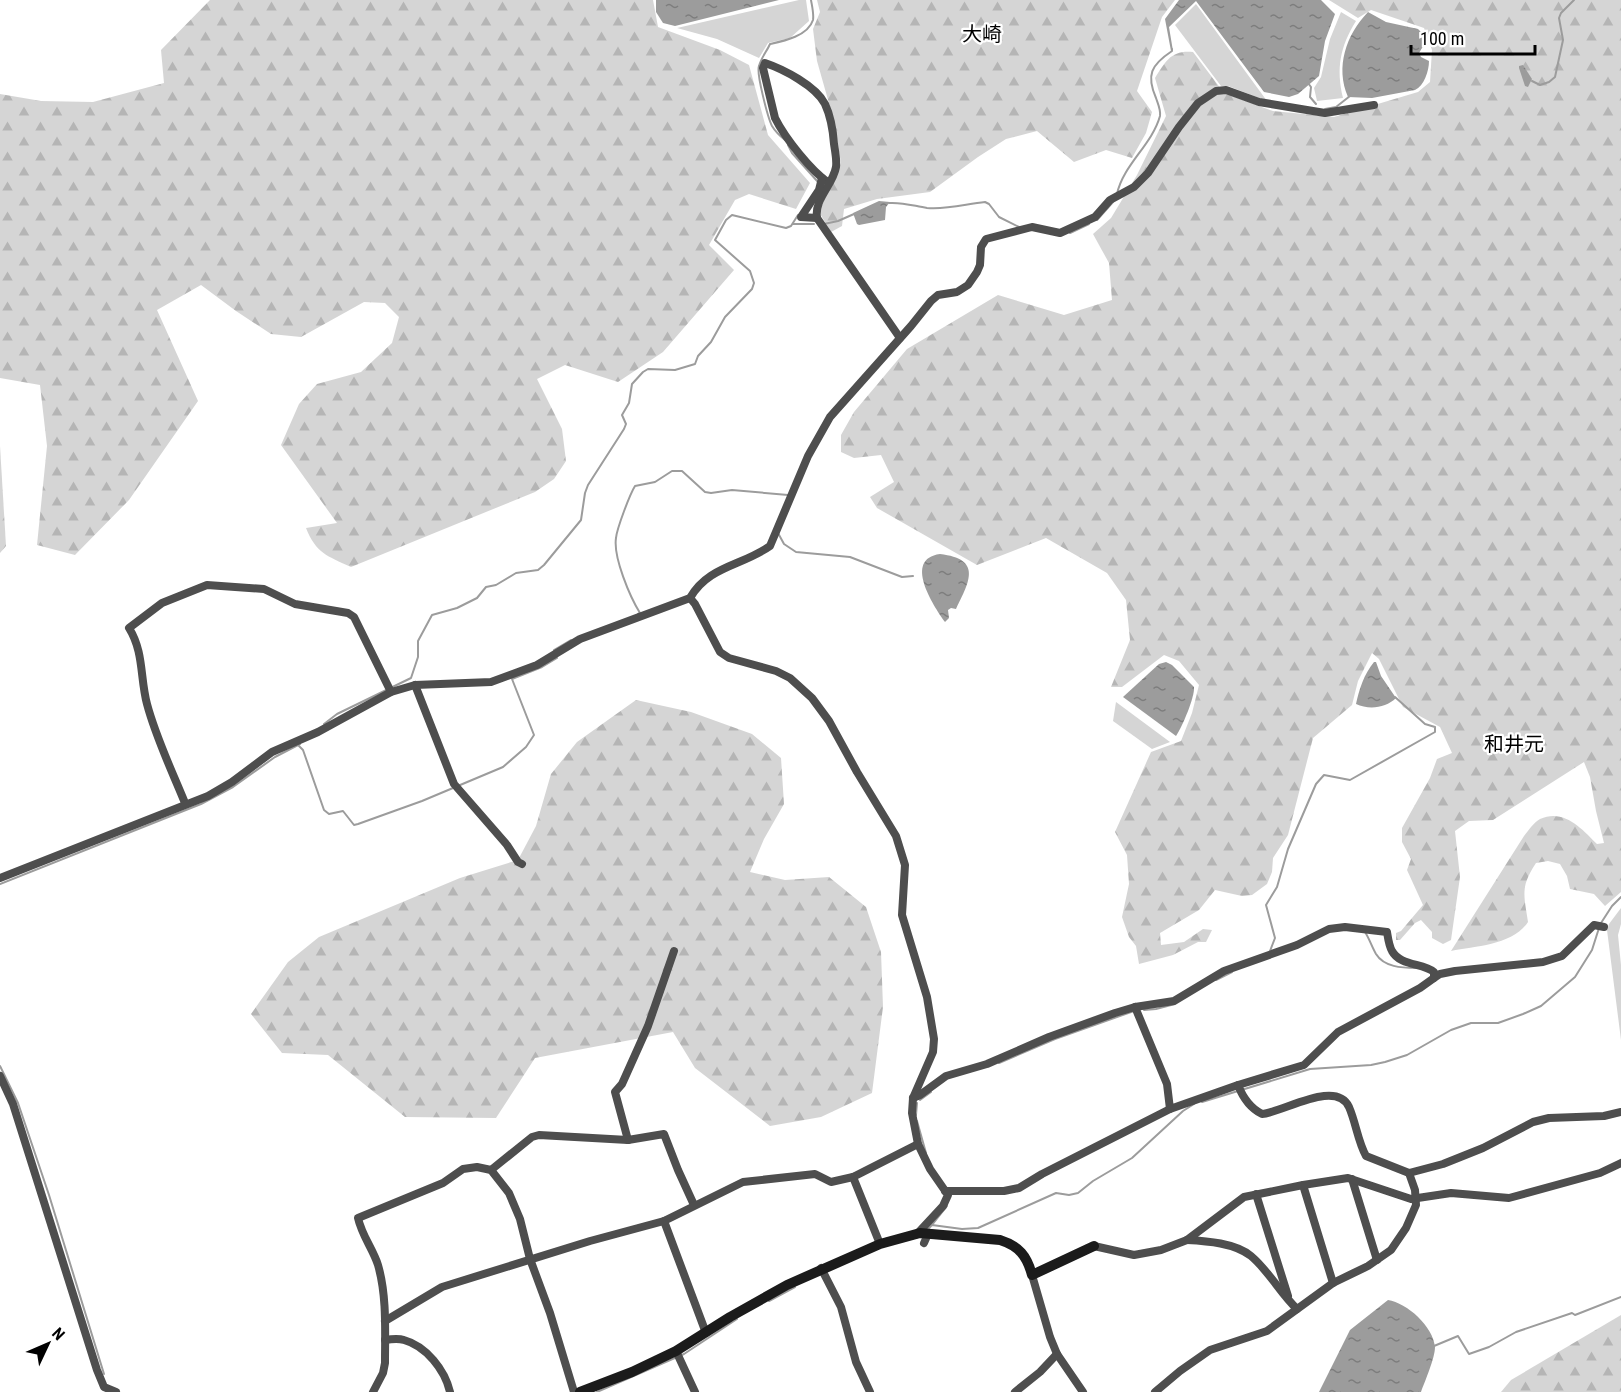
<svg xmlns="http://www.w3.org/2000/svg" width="1621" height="1392" viewBox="0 0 1621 1392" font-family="'Roboto Condensed','Noto Sans JP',sans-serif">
  <defs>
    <pattern id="forest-firs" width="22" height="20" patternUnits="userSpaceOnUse" patternTransform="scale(1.5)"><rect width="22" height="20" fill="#d5d5d5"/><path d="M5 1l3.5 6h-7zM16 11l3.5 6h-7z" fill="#b5b5b5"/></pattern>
    <pattern id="water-ripples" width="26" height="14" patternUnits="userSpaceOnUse" patternTransform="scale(1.5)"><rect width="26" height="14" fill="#9c9c9c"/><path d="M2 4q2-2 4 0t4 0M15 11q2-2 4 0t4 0" fill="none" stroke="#7d7d7d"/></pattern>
  </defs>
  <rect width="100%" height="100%" fill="#fff"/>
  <g fill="#d5d5d5">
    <polygon points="799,0 806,0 809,21 790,38 768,43 759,58 717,39 677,28"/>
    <polygon points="1196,4 1267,101 1228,86 1221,86 1175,25"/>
    <path d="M1341,12l15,9c-16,26 -20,47 -13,77l-26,3 -3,-13 7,-11 9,-38z"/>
    <polygon points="1116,702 1170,742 1152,749 1113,721"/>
    <polygon points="1621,908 1621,924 1618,935 1621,965 1621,1040 1607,930 1609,924"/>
  </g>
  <g fill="url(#forest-firs)">
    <path d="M210,0h443l5,27 62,23 29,15 19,70 42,48 -14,26 -47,-15 -14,6 -26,45 25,25 -71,82 -45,30 -53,-17 -28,14 25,50 4,32 -12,18 -19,13 -184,75c-24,-11 -35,-14 -45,-39l31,-5 -56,-78 18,-41 18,-20 44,-12 31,-29 7,-26 -14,-14 -21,-1 -63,35 -30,-3 -35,-23 -35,-26 -44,25 41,91 -69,99 -54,55 -38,-10 10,-99 -7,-61 -40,-7v-284l41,7 52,1 71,-19 -3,-33z"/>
    <polygon points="817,0 1175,0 1162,17 1137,91 1152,112 1146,133 1132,158 1106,150 1074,162 1037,131 1006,139 978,157 930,192 877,199 844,209 842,226 831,232 819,212 841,163 834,121 817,61 813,29 820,12"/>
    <path d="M1329,0h292v892l-16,14 -11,-12 -24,-5 -3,-13 -7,-12 -12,-3 -12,2c-16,24 -12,32 -8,59 -15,23 -52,24 -77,29l73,-115c4,-5 10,-14 16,-17 24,-11 42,10 57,25l7,-1 -8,-32 -6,-34 -6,-15 -91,58 -24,1 -14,10 5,46 -9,63 -8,4 -11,-6v-6l-11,-12 -6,3 -15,17h-4v-7l5,-2 22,-26 -16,-35 4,-11 -9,-17v-14l28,-50 7,-19 15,-6 -12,-26 -37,-20 -24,-48 -7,-6 -14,28 -6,24 -39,33 -25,97 -15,23 -1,14 -5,12 -15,11 -10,1 -27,-6 -16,20 -39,23 1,12 23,-3 19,-13 9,1 -6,12h-8l-25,13 -34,9 -3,-18 -7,-9 -7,-20 7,-33 -2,-29 -12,-23 36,-80 30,-11 11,-28 7,-28 -20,-24 -15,-6 -42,32h-11l19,-47 -4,-40 -19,-27 -61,-35 -69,27 -100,-57 -7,-11 24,-15 -13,-27 -27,3 -13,-6v-17l13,-23 53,-63 91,-54 66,20 48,-15 -3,-37 -16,-29 18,-16 26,-43 29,-59 -11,-38c11,-17 16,-28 38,-26l31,41 49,18 61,6 84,-25 12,-10 2,-32 -8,-22 -53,-18 -13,8z"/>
    <polygon points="0,446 6,546 0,553"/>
    <polygon points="636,700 691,712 752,734 781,758 784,804 764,839 750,872 785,880 829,877 866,907 881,952 883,1007 872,1093 821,1117 770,1126 695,1068 673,1032 535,1058 496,1118 405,1117 328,1055 282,1053 251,1014 288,962 319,937 460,878 518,860 536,826 551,774 577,742"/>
    <polygon points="1621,1315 1621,1392 1501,1392 1511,1380"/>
  </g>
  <g fill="url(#water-ripples)">
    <polygon points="656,0 779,0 675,26 663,23 656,12"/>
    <polygon points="1179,0 1321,0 1335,14 1325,41 1319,76 1298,94 1289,97 1264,92 1196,1 1169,27 1173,51 1171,51 1165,19"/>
    <path d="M1368,12l18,10 32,7 5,5 2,9 -6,10 2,4 8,4c0,10 -5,25 -14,29l-43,8 -24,-1c-13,-30 -2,-62 20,-85z"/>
    <polygon points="1523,65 1532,79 1528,87 1525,86 1519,68 1519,66"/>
    <polygon points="879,201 890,202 886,207 885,220 859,225 857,224 853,213"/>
    <path d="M940,554c42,5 30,27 16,55l-5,-1 -3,2 1,8 -4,4c-12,-17 -42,-63 -5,-68z"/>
    <path d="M1166,662l6,3 22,22c1,10 -12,40 -18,49l-53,-39 36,-33z"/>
    <path d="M1374,662h2l5,14 15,22c-10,10 -27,12 -40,6 3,-14 8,-30 18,-42z"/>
    <path d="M1388,1300c19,3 45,26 47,47 0,11 -10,34 -14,45h-102l31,-62z"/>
  </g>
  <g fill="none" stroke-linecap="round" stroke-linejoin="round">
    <g stroke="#9c9c9c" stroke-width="2">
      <polyline points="1532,81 1540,85 1549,82 1555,77 1563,40 1559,18 1561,13 1574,0"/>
      <polyline points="1308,83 1311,87 1310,97 1316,104"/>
      <polyline points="1325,109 1336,107 1350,96"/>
      <path d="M785,140c-5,-4 -10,-9 -13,-14 -4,-8 -16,-53 -13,-60 2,-8 8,-15 11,-22 14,-3 38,-8 43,-24 1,-6 -1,-14 -2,-20"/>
      <polyline points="788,145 792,153 818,182"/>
      <path d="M1117,194c6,-29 35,-49 43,-78 1,-6 -2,-12 -4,-18 -10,-23 -5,-33 16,-47v-2"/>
      <path d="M889,203c14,-1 25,3 38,5 19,2 39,-4 58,-6l4,2 10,13 20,10"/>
      <polyline points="1097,220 1113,202"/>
      <polyline points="793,224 814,224"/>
      <polyline points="824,224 838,221 854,214"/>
      <polyline points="1070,233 1089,224"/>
      <polyline points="778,533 784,544 796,552 850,557 902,577 913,576"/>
      <path d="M638,614l2,-1c-10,-16 -27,-56 -24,-75 1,-10 14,-44 19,-52l20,-4 17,-11h10l23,21 6,1 21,-3 56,5"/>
      <polyline points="554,650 571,640"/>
      <polyline points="324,724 337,714 411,678 418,657 418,641 432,615 457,608 477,598 486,587 496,585 516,573 538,570 544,565 581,520 585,493 588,485 624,429 626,424 622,415 629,403 632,384 643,372 648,369 675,370 695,364 698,356 711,342 725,317 752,289 754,283 750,271 715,240 726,220 732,215 786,228 791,226 798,215"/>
      <polyline points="298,745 303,750 324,810 329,814 343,811 354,825 358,824 422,801 503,767 526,747 534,735 512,679 542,667 557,658"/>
      <polyline points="0,884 201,804 233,787 275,757 300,744"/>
      <polyline points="1601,923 1612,906 1621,897"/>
      <path d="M1365,932c4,6 7,15 11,22 8,13 26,14 40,14"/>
      <polyline points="1270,951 1275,938 1266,905 1277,887 1288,849 1316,784 1324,775 1350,780 1435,732 1435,727 1425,724 1395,697"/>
      <polyline points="1216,980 1232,972"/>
      <polyline points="1144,1010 1156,1009 1175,1004"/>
      <polyline points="999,1063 1055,1039 1134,1011"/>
      <polyline points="0,1066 18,1103 49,1195 104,1374"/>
      <polyline points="920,1100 931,1092"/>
      <polyline points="1202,1102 1310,1069 1371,1065 1385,1062 1407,1055 1451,1030 1471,1023 1498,1023 1523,1014 1541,1006 1575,977 1592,950 1599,928"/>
      <polyline points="916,1115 917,1103"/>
      <polyline points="917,1121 926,1153"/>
      <polyline points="932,1225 947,1206"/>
      <polyline points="928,1229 932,1225 962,1229 978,1228 1056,1193 1069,1195 1078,1193 1093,1181 1132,1158 1183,1111 1194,1104"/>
      <polyline points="769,1301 795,1287"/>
      <polyline points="1434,1346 1458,1336 1469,1354 1489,1347 1516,1332 1572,1313 1575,1315 1621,1297"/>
      <polyline points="597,1392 684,1354 737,1319"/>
    </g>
    <g stroke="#4e4e4e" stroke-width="8">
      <path d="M829,183c-18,-12 -44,-45 -54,-65l-12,-50 2,-5c18,6 51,23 60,41 6,13 8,26 9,40 1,7 3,16 2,23 -3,18 -22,32 -19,51l83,120"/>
      <polyline points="817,218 801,217 819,190 822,178"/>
      <polyline points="690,598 695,604 720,652 729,658 776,671 790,678 812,698 829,721 857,772 896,836 905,865 902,915 927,997 934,1039 933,1052 913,1098 912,1113 918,1144 930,1169 948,1195 943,1206 917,1234"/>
      <polyline points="415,685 454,784 507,845 518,862 522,864"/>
      <path d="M185,803c-13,-32 -29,-65 -38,-99 -7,-26 -3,-52 -18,-76l33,-25 45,-18 57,4 31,15 53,9 6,4 37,75"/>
      <path d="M0,878l208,-82 24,-14 40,-30 46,-20 73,-40 24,-7 76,-3 46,-17 43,-26 110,-41c18,-32 52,-32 80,-52l38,-90 22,-39 81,-91 20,-25 7,-6 19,-3 11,-7 9,-13 3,-7 1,-18 5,-8 46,-12 28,6 35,-16 15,-17 24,-13 14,-14 31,-46 19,-24 18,-12 10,-1 33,12 66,11 49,-8"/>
      <polyline points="674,951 648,1026 622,1084 615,1092 628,1140 664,1134 678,1170 694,1205"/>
      <polyline points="1434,978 1440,974 1455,971 1543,962 1562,956 1594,925 1604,927"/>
      <polyline points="1135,1007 1167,1084 1170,1109 1238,1085"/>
      <polyline points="0,1076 13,1104 97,1370 104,1387 116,1392"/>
      <path d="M913,1098l7,-3 26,-19 41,-12 62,-27 66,-24 20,-6 39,-6 50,-30 73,-26 32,-16 16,-2 42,5c1,6 2,14 5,19 8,15 31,12 42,21v6l-14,10 -82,44 -34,33 -66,20c5,13 12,23 24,29 22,-2 74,-35 87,-7 7,16 9,35 17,49l43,17"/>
      <polyline points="491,1170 532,1137 539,1135 628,1140"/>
      <polyline points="853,1177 880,1244"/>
      <polyline points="1352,1179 1377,1260"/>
      <polyline points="1303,1185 1333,1283"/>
      <polyline points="945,1191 1004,1191 1019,1188 1042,1174 1170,1109"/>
      <polyline points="1256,1194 1288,1296"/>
      <polyline points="664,1221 706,1333"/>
      <path d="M1187,1240c20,1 48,3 64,16 18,15 29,37 46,53"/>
      <polyline points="924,1243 928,1234"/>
      <polyline points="1094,1246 1134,1255 1161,1250 1187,1240 1244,1197 1303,1185 1348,1178 1411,1199 1451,1193 1509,1198 1600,1173 1621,1163"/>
      <polyline points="821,1268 841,1307 856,1362 870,1392"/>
      <polyline points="1032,1275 1050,1337 1057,1354 1083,1392"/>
      <polyline points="385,1321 442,1287 590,1241 664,1221 743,1182 815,1174 831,1182 853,1177 918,1144"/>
      <path d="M385,1340c6,-1 13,-2 19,0 22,6 41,30 46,52"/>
      <polyline points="676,1351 695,1392"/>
      <path d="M373,1392l10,-19 2,-10c0,-32 2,-67 -7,-98 -5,-16 -16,-29 -20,-47l85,-35 20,-14 14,-2 14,3 18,23 11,26 10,40 20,54 24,79"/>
      <polyline points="1015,1392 1040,1372 1057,1354"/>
      <polyline points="1155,1392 1180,1371 1210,1350 1267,1331 1333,1283 1368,1266 1391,1250 1406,1228 1416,1205 1415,1190 1409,1173 1443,1164 1483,1148 1533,1122 1549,1118 1604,1116 1621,1112"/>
    </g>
    <path stroke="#1b1b1b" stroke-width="10" d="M580,1392l52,-20 44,-21 54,-34 57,-32 93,-41 40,-11 80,7c19,6 27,16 32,35l62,-29"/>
  </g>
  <g text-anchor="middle" stroke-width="4.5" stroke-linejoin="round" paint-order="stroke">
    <g font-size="20" fill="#000" stroke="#fff">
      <text x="982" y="41">大崎</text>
      <text x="1514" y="751">和井元</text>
    </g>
  </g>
  <g transform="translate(48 1344) rotate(46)" stroke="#ffffff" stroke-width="4.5" paint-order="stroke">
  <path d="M0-4.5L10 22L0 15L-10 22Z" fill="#000000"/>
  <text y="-9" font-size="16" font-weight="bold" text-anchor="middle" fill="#000000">N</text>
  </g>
  <path d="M1411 45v9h124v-9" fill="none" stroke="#000000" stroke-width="3"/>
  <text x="1420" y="45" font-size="18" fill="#000000" stroke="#ffffff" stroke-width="4.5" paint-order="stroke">100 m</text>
</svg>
